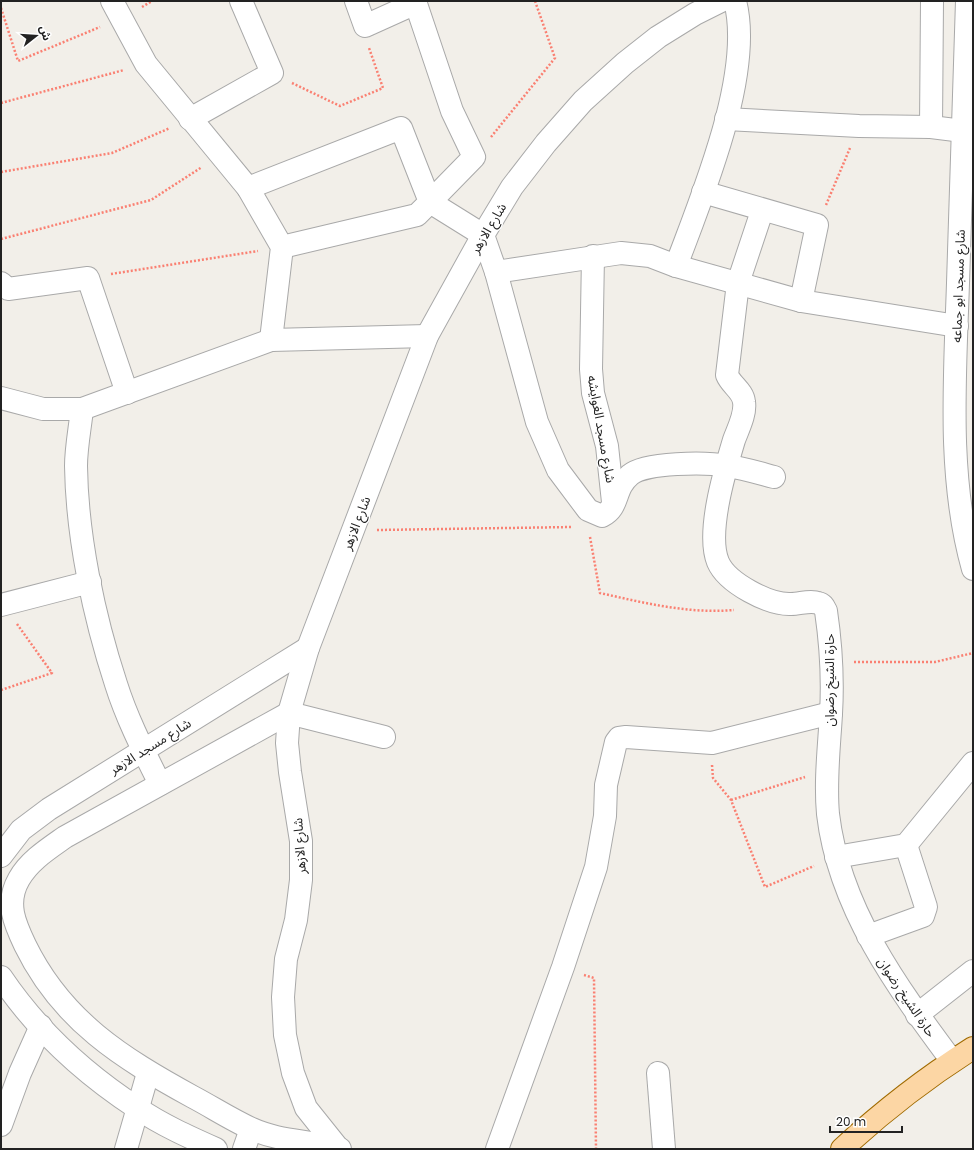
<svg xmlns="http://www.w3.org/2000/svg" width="974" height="1150" viewBox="0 0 974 1150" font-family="Poppins,'Noto Sans Arabic',sans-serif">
  <rect width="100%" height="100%" fill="#f2efe9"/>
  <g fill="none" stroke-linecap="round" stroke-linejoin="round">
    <g stroke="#a9a9a9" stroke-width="24">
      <g id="minor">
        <polyline points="112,1 146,64 248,188 282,247 271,340"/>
        <polyline points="356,1 365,26 416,3"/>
        <path d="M415,1l37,110 22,46 -44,45 53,33 13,37 41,150 21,48 30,40 14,6c18,-9 11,-27 28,-41 15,-13 77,-13 97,-9 16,2 32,7 47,11"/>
        <path d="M967,1c-3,94 -6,188 -9,282 -3,94 -11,194 15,286"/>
        <polyline points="190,119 272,73 241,1"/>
        <polyline points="726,119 859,126 931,127 963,131"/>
        <polyline points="931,127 932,1"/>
        <polyline points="248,188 401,128 430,202 417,215 282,247"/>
        <polyline points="703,192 817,225 801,301"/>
        <path d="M762,211l-24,72 -11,92c4,10 16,16 17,27 2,12 -6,27 -10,38 -9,30 -28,93 -16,122 9,21 51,43 73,42 9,0 19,-4 27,-1 5,1 6,4 8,8 5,34 7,69 5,103 -2,34 -6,67 -3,100 11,94 69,173 124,247"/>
        <polyline points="593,256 591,369 593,393 607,446 613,502"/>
        <path d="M676,266c26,-70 78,-193 59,-265"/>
        <polyline points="496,272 621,253 650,256 676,266 801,301 957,326"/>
        <polyline points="1,283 8,289 88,278 127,393"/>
        <polyline points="1,398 43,409 82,409 271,340 427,336"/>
        <path d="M82,409c-2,19 -6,39 -6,57 1,71 18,151 40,218 11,35 28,68 44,100"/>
        <polyline points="1,605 90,582"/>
        <polyline points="1,856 21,830 49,809 308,648"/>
        <polyline points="836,857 906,845 973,763"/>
        <polyline points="868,936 923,916 926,907 906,845"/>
        <path d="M1,977c35,52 84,97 136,131 25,17 52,29 79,41"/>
        <polyline points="917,1015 973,971"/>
        <polyline points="658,1073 664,1149"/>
        <polyline points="1,1125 20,1073 41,1026"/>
        <polyline points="338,1148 306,1108 293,1073 285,1035 283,997 286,959 296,920 301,880 301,841 290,772 287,743 289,713 308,648 427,336 483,235 512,187 546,143 583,101 625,63 658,37 695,14 721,1"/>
        <polyline points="126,1149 148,1073"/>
        <polyline points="244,1149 251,1129"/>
        <path d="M340,1149c-29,-9 -60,-7 -88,-20 -20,-9 -40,-22 -59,-32 -71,-39 -131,-76 -168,-152 -10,-21 -20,-42 -6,-66 10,-18 29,-30 46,-42l224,-124 95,24"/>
        <polyline points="497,1149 563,967 596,867 605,816 606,785 616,742 619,738 626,737 712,743 831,713"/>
      </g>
    </g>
    <g stroke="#a06b00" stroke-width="24">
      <path id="major" d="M842,1149c40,-37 85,-72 131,-101"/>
    </g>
    <g stroke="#fa8072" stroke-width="2.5" stroke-dasharray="2 2" stroke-linecap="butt">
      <polyline points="142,7 152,1"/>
      <polyline points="1,8 18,61 100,27"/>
      <polyline points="292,83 340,106 383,88 369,48"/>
      <polyline points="1,103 124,70"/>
      <polyline points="491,137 555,58 535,1"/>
      <polyline points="1,172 112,153 170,128"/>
      <polyline points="826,205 850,148"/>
      <polyline points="1,239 151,200 202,167"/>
      <polyline points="111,274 258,251"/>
      <polyline points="377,530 572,527"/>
      <path d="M590,537l10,56c45,10 88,21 134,17"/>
      <polyline points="854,662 935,662 973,653"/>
      <polyline points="1,690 52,673 17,624"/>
      <polyline points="712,765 713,778 731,800 765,887 814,866"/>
      <polyline points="731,800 805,777"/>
      <polyline points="584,975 594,978 596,1149"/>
    </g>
    <use href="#minor" stroke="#fff" stroke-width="22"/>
    <use href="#major" stroke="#fcd6a4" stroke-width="22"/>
  </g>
  <g text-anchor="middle" stroke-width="3" stroke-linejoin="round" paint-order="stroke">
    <g font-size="13" fill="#222" stroke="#fff">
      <text transform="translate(488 228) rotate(-59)" y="5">شارع الازهر</text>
      <text transform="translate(958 286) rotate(-88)" y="5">شارع مسجد ابو جماعه</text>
      <text transform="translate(602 429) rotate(80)" y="5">شارع مسجد الغوايشه</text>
      <text transform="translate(356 523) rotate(-69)" y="5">شارع الازهر</text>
      <text transform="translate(829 680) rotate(-90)" y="5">حارة الشيخ رضوان</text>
      <text transform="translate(150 746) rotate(-32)" y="5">شارع مسجد الازهر</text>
      <text transform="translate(299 846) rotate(-94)" y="5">شارع الازهر</text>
      <text transform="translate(907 997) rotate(56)" y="5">حارة الشيخ رضوان</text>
    </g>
  </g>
  <rect width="974" height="1150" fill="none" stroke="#222222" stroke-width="4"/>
  <g transform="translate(36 36) rotate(73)" stroke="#ffffff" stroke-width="3" paint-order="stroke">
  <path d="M0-3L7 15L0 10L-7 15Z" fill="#222222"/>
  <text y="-6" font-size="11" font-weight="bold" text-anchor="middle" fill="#222222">ش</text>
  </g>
  <path d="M830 1126v6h72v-6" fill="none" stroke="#222222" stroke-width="2"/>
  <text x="836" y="1126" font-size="12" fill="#222222" stroke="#ffffff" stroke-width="3" paint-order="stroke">20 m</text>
</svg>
